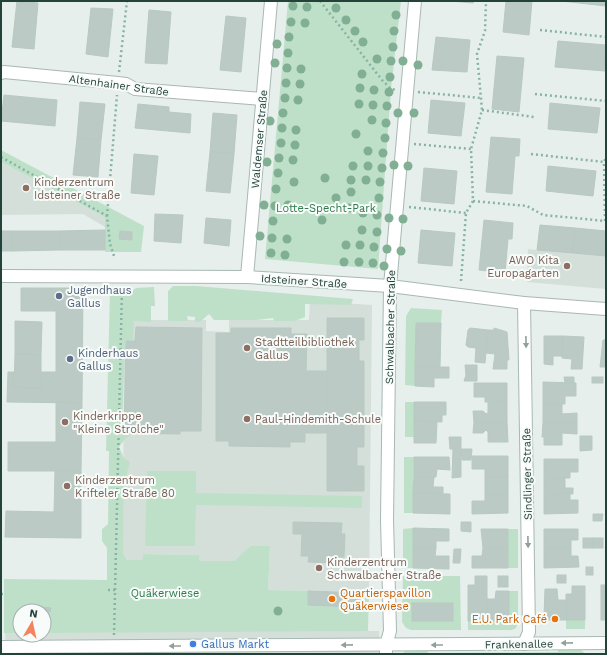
<svg xmlns="http://www.w3.org/2000/svg" width="607" height="655" viewBox="0 0 607 655" font-family="'Work Sans',sans-serif">
  <rect width="100%" height="100%" fill="#e6efeb"/>
  <g fill="#d4dfda">
    <polygon points="1,162 105,217 105,227 83,214 1,215"/>
    <polygon points="540,225 606,231 606,289 527,282 528,249 537,250"/>
    <polygon points="310,301 372,305 369,592 268,590 270,546 250,546 234,561 199,561 199,555 143,554 142,560 127,560 123,553 124,320 206,320 206,331 229,332 229,320 309,320"/>
    <polygon points="5,631 20,631 20,635 44,635 44,631 379,631 380,653 6,653"/>
  </g>
  <g fill="#bfe0c8" fill-rule="evenodd">
    <polygon points="288,1 401,1 391,89 378,269 265,259"/>
    <polygon points="1,150 144,226 141,252 105,252 105,217 1,162"/>
    <polygon points="173,286 196,286 353,299 351,305 305,304 305,317 295,321 274,321 273,318 256,320 214,320 209,314 200,322 195,322 195,317 187,316 188,321 168,321 168,291"/>
    <polygon points="154,287 155,306 151,306 151,322 134,321 133,340 125,341 122,432 130,431 130,436 126,438 119,447 124,458 130,462 124,484 123,553 127,560 142,560 143,554 199,555 199,561 234,561 250,546 270,546 268,590 369,592 368,631 44,633 44,611 20,611 20,633 4,633 4,579 107,580 107,548 102,541 102,529 108,524 109,451 106,451 110,290 132,291 136,288"/>
    <polygon points="411,308 442,310 441,323 416,323 415,386 405,385 406,316"/>
    <rect x="405" y="402" width="9" height="35"/>
    <polygon points="404,457 414,457 413,513 404,513"/>
    <polygon points="147,471 196,471 196,493 362,496 362,508 196,505 195,546 145,546"/>
    <polygon points="413,528 413,568 403,568 403,529"/>
    <rect x="508" y="529" width="10" height="39"/>
    <path d="M403,576h57l1,54h-50l-5,-2 -4,-6zM413,603h40v18h-40z"/>
    <polygon points="509,591 518,591 518,622 516,628 512,630 468,630 468,621 508,621"/>
    <rect x="566" y="620" width="19" height="9"/>
    <path d="M558,647c10,0 21,-2 27,7h-184l8,-5 18,-1 1,5 130,-1z"/>
    <polygon points="9,653 372,654 373,654 3,654"/>
  </g>
  <g fill="#bbcac4" stroke="#b8c9c2">
    <polygon points="17,1 38,3 34,49 12,47"/>
    <polygon points="450,1 474,1 473,3"/>
    <polygon points="506,1 532,1 529,35 503,32"/>
    <polygon points="561,1 597,1 597,5"/>
    <polygon points="597,1 606,1 606,6 597,5"/>
    <polygon points="91,8 113,9 108,57 86,54"/>
    <polygon points="149,10 171,12 167,64 145,63"/>
    <polygon points="226,16 246,18 241,72 220,70"/>
    <polygon points="436,37 470,40 467,72 432,70"/>
    <polygon points="558,41 606,45 605,71 555,67"/>
    <polygon points="497,56 524,58 519,112 492,109"/>
    <polygon points="4,95 57,100 55,126 1,121"/>
    <polygon points="431,100 465,103 461,136 428,133"/>
    <polygon points="80,102 105,104 101,140 77,138"/>
    <polygon points="550,103 600,108 597,133 548,129"/>
    <polygon points="138,104 169,107 169,112 191,114 190,133 135,128"/>
    <polygon points="213,113 237,115 234,154 210,152"/>
    <polygon points="491,137 520,139 519,156 515,156 512,194 486,192"/>
    <polygon points="77,138 101,140 98,177 73,175"/>
    <polygon points="210,152 234,154 230,193 206,191"/>
    <polygon points="134,154 158,156 154,195 131,193"/>
    <polygon points="548,166 596,171 593,196 546,191"/>
    <polygon points="424,168 457,171 454,204 421,201"/>
    <polygon points="155,214 183,215 181,243 154,241"/>
    <polygon points="206,218 231,220 229,246 204,243"/>
    <polygon points="484,220 513,223 512,239 508,239 505,273 479,270"/>
    <polygon points="540,225 575,228 573,253 537,250"/>
    <polygon points="575,228 606,231 606,256 573,253"/>
    <polygon points="105,230 105,250 59,250 59,231"/>
    <polygon points="421,230 455,233 452,266 418,263"/>
    <rect x="1" y="231" width="11" height="20"/>
    <polygon points="12,231 59,231 59,250 12,251"/>
    <polygon points="120,231 132,232 132,240 119,239"/>
    <polygon points="21,288 83,288 82,403 7,402 8,372 14,372 14,387 41,388 41,372 56,372 56,311 21,311"/>
    <polygon points="327,318 364,318 364,340 359,340 359,361 364,361 364,447 357,447 357,466 364,466 364,491 327,491"/>
    <polygon points="15,321 42,322 41,355 15,354"/>
    <polygon points="416,323 441,323 440,367 415,367"/>
    <polygon points="136,327 202,328 201,431 180,431 180,434 124,433 126,341 135,341"/>
    <polygon points="231,328 291,328 291,334 307,334 306,371 327,371 327,433 305,433 305,442 290,442 290,447 229,446 229,441 216,441 216,333 231,333"/>
    <polygon points="470,328 488,330 485,363 475,362 476,348 468,347 466,345 468,330"/>
    <polygon points="494,328 507,332 509,360 507,360 507,369 493,369 495,354 486,353 488,330 494,330"/>
    <polygon points="544,336 563,336 562,356 553,356 553,365 544,364"/>
    <polygon points="563,336 584,337 582,369 571,369 572,359 562,358"/>
    <polygon points="603,340 606,340 606,367 600,367"/>
    <polygon points="15,354 41,355 41,388 14,387"/>
    <polygon points="465,365 477,365 477,375 466,375"/>
    <polygon points="415,367 449,367 449,378 434,378 434,387 415,386"/>
    <polygon points="466,375 477,375 477,381 464,381"/>
    <polygon points="564,377 574,377 574,383 565,383"/>
    <rect x="592" y="377" width="11" height="6"/>
    <polygon points="543,382 576,383 576,396 565,396 565,404 543,404"/>
    <polygon points="474,383 507,383 507,402 485,402 485,397 474,397"/>
    <polygon points="56,402 82,403 81,471 8,471 8,442 56,442"/>
    <polygon points="414,402 446,402 446,415 442,415 442,422 414,421"/>
    <polygon points="488,402 507,402 507,422 474,422 473,411 483,411 486,414 488,413"/>
    <polygon points="543,404 562,404 562,414 577,413 577,423 543,423"/>
    <polygon points="414,421 437,422 436,443 414,443"/>
    <polygon points="474,422 507,422 508,442 488,442 488,432 486,430 483,433 473,433"/>
    <polygon points="543,423 577,423 577,434 562,433 562,445 544,445 544,437 542,437"/>
    <polygon points="580,436 592,436 592,450 580,451"/>
    <polygon points="449,437 461,437 461,449 450,449"/>
    <polygon points="453,449 461,449 461,477 452,478"/>
    <polygon points="461,449 472,449 471,460 462,460"/>
    <polygon points="472,456 508,456 508,477 485,477 485,469 472,469"/>
    <polygon points="414,457 449,457 450,470 437,469 436,477 414,477"/>
    <polygon points="544,459 578,459 578,472 570,472 570,478 544,478"/>
    <polygon points="55,471 81,471 81,538 5,537 6,511 54,512"/>
    <polygon points="414,477 434,477 433,487 443,487 443,493 413,493"/>
    <rect x="485" y="477" width="23" height="17"/>
    <polygon points="544,478 565,478 565,488 573,488 573,494 544,494"/>
    <polygon points="413,493 450,494 450,514 413,513"/>
    <polygon points="485,494 508,494 508,513 472,514 472,501 485,501"/>
    <polygon points="544,494 570,494 570,500 578,500 578,513 544,514"/>
    <polygon points="593,514 603,514 602,521 593,521"/>
    <polygon points="293,522 342,523 341,534 345,534 344,557 337,557 337,563 308,562 309,556 301,556 302,534 293,534"/>
    <polygon points="461,522 471,522 471,532 461,531"/>
    <polygon points="413,528 449,529 449,541 436,541 436,548 413,548"/>
    <polygon points="481,529 508,529 508,548 483,548"/>
    <polygon points="544,529 578,529 578,540 571,540 571,548 544,548"/>
    <rect x="583" y="538" width="10" height="10"/>
    <rect x="593" y="538" width="10" height="10"/>
    <polygon points="413,548 436,548 435,556 449,556 449,569 413,568"/>
    <polygon points="483,548 508,548 508,568 472,568 472,556 482,556"/>
    <polygon points="544,548 571,548 571,556 578,556 579,567 544,568"/>
    <polygon points="454,549 461,549 460,563 453,563"/>
    <rect x="586" y="567" width="7" height="8"/>
    <rect x="557" y="575" width="9" height="8"/>
    <polygon points="475,576 487,576 487,621 468,621 468,585 475,585"/>
    <rect x="498" y="576" width="10" height="11"/>
    <rect x="601" y="585" width="5" height="35"/>
    <polygon points="572,586 585,586 585,620 566,620 566,594 572,594"/>
    <polygon points="545,589 557,589 558,600 566,600 566,620 548,620 544,617"/>
    <polygon points="308,591 357,593 357,607 308,605"/>
    <polygon points="496,591 509,591 509,621 487,621 487,599 495,599"/>
    <rect x="412" y="603" width="41" height="18"/>
    <polygon points="42,607 51,608 50,612 44,612"/>
  </g>
  <g fill="none" stroke-linecap="round" stroke-linejoin="round">
    <g stroke="#a8b8b2" stroke-width="14">
      <g id="street">
        <polyline points="1,73 4,72 118,83 126,84 135,89 262,99"/>
        <polyline points="1,276 247,277 390,286 524,303 606,309"/>
        <polyline points="247,277 271,1"/>
        <polyline points="524,644 529,632 524,303"/>
        <polyline points="1,647 606,643"/>
        <polyline points="386,654 386,645 390,631 387,520 390,286 415,1"/>
      </g>
    </g>
    <g stroke="#86b3a5" stroke-width="2.5" stroke-dasharray="2 3" stroke-linecap="butt">
      <polyline points="320,1 382,80 391,89 397,90"/>
      <polyline points="540,30 606,37"/>
      <polyline points="119,72 127,1"/>
      <polyline points="418,92 481,98"/>
      <polyline points="535,94 606,101"/>
      <polyline points="482,110 534,117"/>
      <polyline points="414,144 471,149"/>
      <polyline points="531,154 604,162"/>
      <polyline points="1,157 107,216 110,244 114,256"/>
      <polyline points="473,201 527,206 543,215 606,221"/>
      <polyline points="409,207 466,213"/>
      <polyline points="107,216 117,95"/>
      <polyline points="605,221 604,162 606,157"/>
      <polyline points="461,281 466,213 473,201 471,149 482,110 477,54 485,31 486,1"/>
      <polyline points="108,590 115,590"/>
      <polyline points="1,594 4,594"/>
      <polyline points="114,635 122,288"/>
    </g>
    <use href="#street" stroke="#fff" stroke-width="12"/>
  </g>
  <g fill="#80af93">
    <circle cx="293" cy="6" r="4.5"/>
    <circle cx="307" cy="7" r="4.5"/>
    <circle cx="336" cy="8" r="4.5"/>
    <circle cx="396" cy="15" r="4.5"/>
    <circle cx="346" cy="20" r="4.5"/>
    <circle cx="291" cy="22" r="4.5"/>
    <circle cx="305" cy="23" r="4.5"/>
    <circle cx="355" cy="31" r="4.5"/>
    <circle cx="394" cy="31" r="4.5"/>
    <circle cx="289" cy="37" r="4.5"/>
    <circle cx="363" cy="42" r="4.5"/>
    <circle cx="277" cy="44" r="4.5"/>
    <circle cx="393" cy="47" r="4.5"/>
    <circle cx="288" cy="53" r="4.5"/>
    <circle cx="377" cy="59" r="4.5"/>
    <circle cx="391" cy="61" r="4.5"/>
    <circle cx="403" cy="61" r="4.5"/>
    <circle cx="275" cy="63" r="4.5"/>
    <circle cx="418" cy="65" r="4.5"/>
    <circle cx="287" cy="68" r="4.5"/>
    <circle cx="301" cy="69" r="4.5"/>
    <circle cx="362" cy="74" r="4.5"/>
    <circle cx="390" cy="77" r="4.5"/>
    <circle cx="286" cy="83" r="4.5"/>
    <circle cx="300" cy="84" r="4.5"/>
    <circle cx="360" cy="88" r="4.5"/>
    <circle cx="374" cy="90" r="4.5"/>
    <circle cx="389" cy="92" r="4.5"/>
    <circle cx="285" cy="98" r="4.5"/>
    <circle cx="298" cy="100" r="4.5"/>
    <circle cx="359" cy="104" r="4.5"/>
    <circle cx="373" cy="105" r="4.5"/>
    <circle cx="387" cy="106" r="4.5"/>
    <circle cx="283" cy="113" r="4.5"/>
    <circle cx="398" cy="113" r="4.5"/>
    <circle cx="414" cy="113" r="4.5"/>
    <circle cx="372" cy="120" r="4.5"/>
    <circle cx="270" cy="121" r="4.5"/>
    <circle cx="386" cy="123" r="4.5"/>
    <circle cx="282" cy="128" r="4.5"/>
    <circle cx="296" cy="130" r="4.5"/>
    <circle cx="356" cy="134" r="4.5"/>
    <circle cx="385" cy="138" r="4.5"/>
    <circle cx="281" cy="143" r="4.5"/>
    <circle cx="295" cy="145" r="4.5"/>
    <circle cx="368" cy="151" r="4.5"/>
    <circle cx="383" cy="153" r="4.5"/>
    <circle cx="279" cy="158" r="4.5"/>
    <circle cx="293" cy="160" r="4.5"/>
    <circle cx="267" cy="162" r="4.5"/>
    <circle cx="394" cy="165" r="4.5"/>
    <circle cx="353" cy="166" r="4.5"/>
    <circle cx="368" cy="166" r="4.5"/>
    <circle cx="408" cy="166" r="4.5"/>
    <circle cx="382" cy="168" r="4.5"/>
    <circle cx="278" cy="173" r="4.5"/>
    <circle cx="325" cy="178" r="4.5"/>
    <circle cx="351" cy="180" r="4.5"/>
    <circle cx="366" cy="180" r="4.5"/>
    <circle cx="294" cy="182" r="4.5"/>
    <circle cx="380" cy="182" r="4.5"/>
    <circle cx="276" cy="189" r="4.5"/>
    <circle cx="351" cy="192" r="4.5"/>
    <circle cx="336" cy="198" r="4.5"/>
    <circle cx="379" cy="198" r="4.5"/>
    <circle cx="264" cy="205" r="4.5"/>
    <circle cx="288" cy="205" r="4.5"/>
    <circle cx="275" cy="206" r="4.5"/>
    <circle cx="349" cy="208" r="4.5"/>
    <circle cx="363" cy="213" r="4.5"/>
    <circle cx="377" cy="215" r="4.5"/>
    <circle cx="389" cy="218" r="4.5"/>
    <circle cx="403" cy="219" r="4.5"/>
    <circle cx="322" cy="220" r="4.5"/>
    <circle cx="273" cy="221" r="4.5"/>
    <circle cx="362" cy="230" r="4.5"/>
    <circle cx="377" cy="232" r="4.5"/>
    <circle cx="260" cy="236" r="4.5"/>
    <circle cx="272" cy="238" r="4.5"/>
    <circle cx="287" cy="239" r="4.5"/>
    <circle cx="346" cy="245" r="4.5"/>
    <circle cx="360" cy="245" r="4.5"/>
    <circle cx="374" cy="247" r="4.5"/>
    <circle cx="387" cy="249" r="4.5"/>
    <circle cx="401" cy="251" r="4.5"/>
    <circle cx="271" cy="253" r="4.5"/>
    <circle cx="285" cy="255" r="4.5"/>
    <circle cx="344" cy="262" r="4.5"/>
    <circle cx="359" cy="262" r="4.5"/>
    <circle cx="373" cy="263" r="4.5"/>
    <circle cx="384" cy="266" r="4.5"/>
    <circle cx="278" cy="611" r="4.5"/>
  </g>
  <defs><path id="oneway-solid" d="M-6-.8H1V-3.2L6.5 0L1 3.2V.8H-6Z"/></defs>
  <g fill="#92a09c">
    <use href="#oneway-solid" transform="translate(526 342) rotate(89)"/>
    <use href="#oneway-solid" transform="translate(528 542) rotate(89)"/>
    <use href="#oneway-solid" transform="translate(567 643) rotate(179)"/>
    <use href="#oneway-solid" transform="translate(347 645) rotate(179)"/>
    <use href="#oneway-solid" transform="translate(437 645) rotate(180)"/>
    <use href="#oneway-solid" transform="translate(175 646) rotate(180)"/>
  </g>
  <g fill="#8d6e63" stroke="#f7fbf9" stroke-width="1.5">
    <circle cx="26" cy="188" r="4"/>
    <circle cx="567" cy="266" r="4"/>
    <circle cx="247" cy="348" r="4"/>
    <circle cx="247" cy="419" r="4"/>
    <circle cx="65" cy="422" r="4"/>
    <circle cx="67" cy="486" r="4"/>
    <circle cx="319" cy="568" r="4"/>
  </g>
  <g fill="#5c6f8a" stroke="#f7fbf9" stroke-width="1.5">
    <circle cx="59" cy="296" r="4"/>
    <circle cx="70" cy="359" r="4"/>
  </g>
  <g fill="#e8710a" stroke="#f7fbf9" stroke-width="1.5">
    <circle cx="332" cy="599" r="4"/>
    <circle cx="555" cy="619" r="4"/>
  </g>
  <circle fill="#3f7fe0" stroke="#f7fbf9" stroke-width="1.5" cx="193" cy="644" r="4"/>
  <g text-anchor="middle" stroke-width="4" stroke-linejoin="round" paint-order="stroke">
    <g font-size="11" fill="#24423a" stroke="#f7fbf9">
      <text transform="translate(119 85) rotate(8)" y="4">Altenhainer Straße</text>
      <text transform="translate(259 139) rotate(-85)" y="4">Waldemser Straße</text>
      <text transform="translate(304 281) rotate(4)" y="4">Idsteiner Straße</text>
      <text transform="translate(390 327) rotate(-89)" y="4">Schwalbacher Straße</text>
      <text transform="translate(527 474) rotate(-91)" y="4">Sindlinger Straße</text>
      <text transform="translate(519 644) rotate(-1)" y="4">Frankenallee</text>
    </g>
    <g font-size="11" fill="#785e54" stroke="#f7fbf9" text-anchor="start">
      <text x="34" y="186">Kinderzentrum<tspan x="34" dy="13">Idsteiner Straße</tspan></text>
      <text x="559" y="264" text-anchor="end">AWO Kita<tspan x="559" dy="13">Europagarten</tspan></text>
      <text x="255" y="346">Stadtteilbibliothek<tspan x="255" dy="13">Gallus</tspan></text>
      <text x="73" y="420">Kinderkrippe<tspan x="73" dy="13">"Kleine Strolche"</tspan></text>
      <text x="255" y="423">Paul-Hindemith-Schule</text>
      <text x="75" y="484">Kinderzentrum<tspan x="75" dy="13">Krifteler Straße 80</tspan></text>
      <text x="327" y="566">Kinderzentrum<tspan x="327" dy="13">Schwalbacher Straße</tspan></text>
    </g>
    <g font-size="11" fill="#2d7a4b" stroke="#f7fbf9">
      <text x="326" y="212">Lotte-Specht-Park</text>
      <text x="165" y="597">Quäkerwiese</text>
    </g>
    <g font-size="11" fill="#4e5e75" stroke="#f7fbf9" text-anchor="start">
      <text x="67" y="294">Jugendhaus<tspan x="67" dy="13">Gallus</tspan></text>
      <text x="78" y="357">Kinderhaus<tspan x="78" dy="13">Gallus</tspan></text>
    </g>
    <g font-size="11" fill="#c56008" stroke="#f7fbf9" text-anchor="start">
      <text x="340" y="597">Quartierspavillon<tspan x="340" dy="13">Quäkerwiese</tspan></text>
      <text x="547" y="623" text-anchor="end">E.U. Park Café</text>
    </g>
    <g font-size="11" fill="#366cbe" stroke="#f7fbf9" text-anchor="start">
      <text x="201" y="648">Gallus Markt</text>
    </g>
  </g>
  <rect width="607" height="655" fill="none" stroke="#24423a" stroke-width="4"/>
  <g transform="translate(32 623) rotate(9)"><circle r="19" fill="#f7fbf9" stroke="#a3b1ad"/>
  <path d="M0-3L7 15L0 10L-7 15Z" fill="#f4845f"/>
  <text y="-6" font-size="11" font-weight="bold" text-anchor="middle" fill="#24423a">N</text>
  </g>
</svg>
